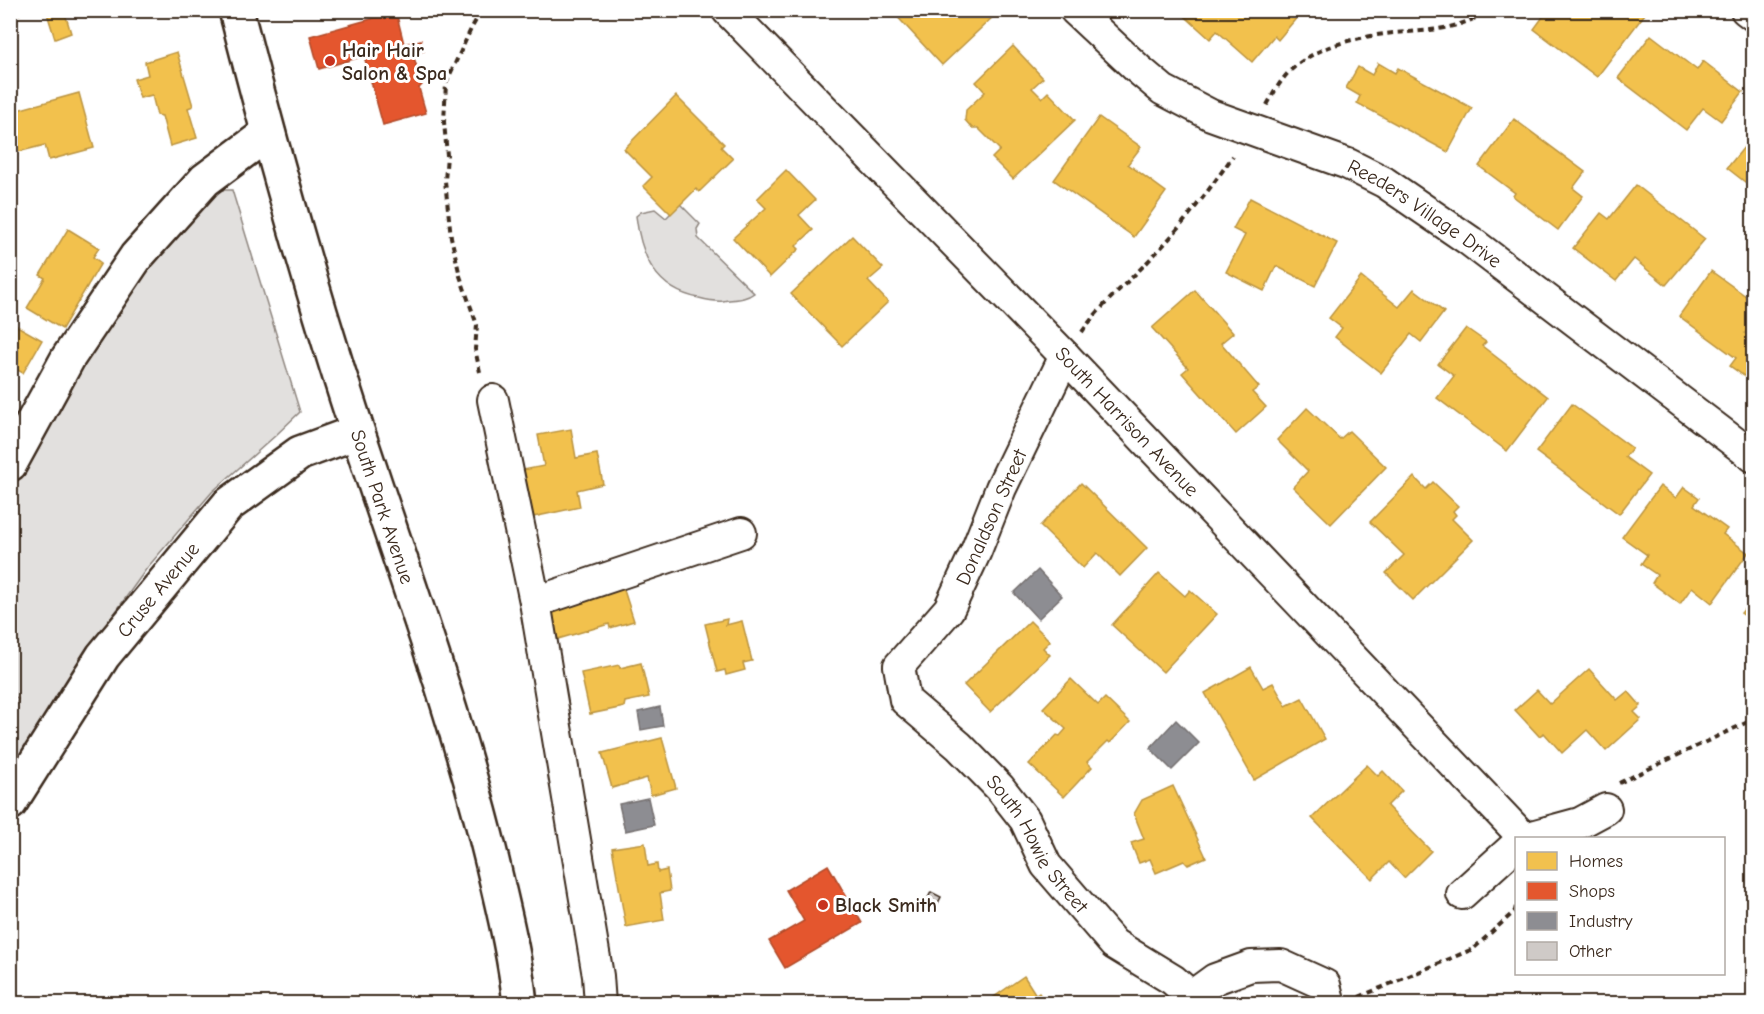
<svg xmlns="http://www.w3.org/2000/svg" width="1764" height="1014" viewBox="0 0 1764 1014" font-family="'Comic Neue',sans-serif">
  <rect width="100%" height="100%" fill="#fff"/>
  <filter id="ink" filterUnits="userSpaceOnUse"><feTurbulence type="fractalNoise" baseFrequency=".0167" numOctaves="2"/><feDisplacementMap in="SourceGraphic" scale="12" xChannelSelector="R" yChannelSelector="G"/><feConvolveMatrix kernelMatrix="1 2 1 2 8 2 1 2 1" color-interpolation-filters="sRGB"/></filter>
  <g filter="url(#ink)">
    <g fill="#e2e0de" stroke="#8e857e" stroke-width="1.5">
      <polygon points="213,190 232,190 300,412 275,436 212,492 147,568 94,642 42,721 11,773 11,717 18,699 10,696 11,491 80,364 147,269"/>
      <path d="M680,204l20,20 -3,5 1,9 56,55c-9,7 -20,6 -31,8 -8,1 -16,-1 -24,-3 -43,-8 -58,-41 -63,-82l5,-4 14,-3 11,9z"/>
    </g>
    <g fill="#f2c14e" stroke="#bb9440" stroke-width="1.5">
      <polygon points="10,10 31,10 10,17"/>
      <polygon points="46,10 64,10 71,33 55,39"/>
      <polygon points="894,10 941,10 945,16 951,10 991,10 995,15 942,65 893,12"/>
      <polygon points="1178,10 1293,10 1299,15 1278,40 1274,36 1252,62 1217,31 1210,39"/>
      <polygon points="1548,10 1640,10 1645,14 1597,77 1534,29"/>
      <polygon points="1651,35 1697,70 1703,61 1743,92 1721,121 1703,108 1686,130 1618,78"/>
      <polygon points="1013,46 1043,78 1032,88 1042,98 1048,92 1075,120 1013,179 992,158 1000,150 978,128 972,128 965,120 966,110 985,92 976,82"/>
      <polygon points="177,52 193,106 188,108 197,138 170,146 162,116 157,115 152,95 140,98 134,79 148,75 145,62"/>
      <polygon points="1378,63 1395,73 1398,68 1472,108 1448,152 1357,103 1360,96 1346,88 1358,67 1372,75"/>
      <polygon points="79,93 94,148 49,160 45,145 10,154 10,112"/>
      <polygon points="676,96 724,144 721,147 733,159 699,192 696,189 671,214 643,186 652,177 624,149"/>
      <polygon points="1099,117 1141,147 1128,164 1166,192 1134,237 1054,180"/>
      <polygon points="1514,119 1585,172 1573,188 1583,196 1558,230 1513,196 1515,193 1479,166"/>
      <polygon points="1754,135 1754,189 1727,168"/>
      <polygon points="786,170 815,200 799,215 813,230 796,246 799,249 770,277 733,238 766,208 757,199"/>
      <polygon points="1636,185 1705,239 1666,285 1634,259 1616,281 1573,248 1601,213 1609,219"/>
      <polygon points="1250,198 1337,243 1315,286 1276,266 1264,291 1226,272 1245,235 1233,229"/>
      <polygon points="68,229 99,248 93,257 101,263 62,329 27,308 45,278 40,275"/>
      <polygon points="852,236 883,268 868,281 888,302 842,346 791,294"/>
      <polygon points="1711,271 1754,302 1754,322 1745,333 1754,339 1754,383 1730,366 1736,358 1679,316"/>
      <polygon points="1361,277 1399,307 1414,289 1444,312 1421,342 1411,334 1381,373 1335,337 1342,328 1329,318"/>
      <polygon points="1195,290 1233,333 1221,343 1259,387 1252,392 1266,407 1236,434 1182,373 1188,368 1152,328"/>
      <polygon points="10,322 42,340 23,373 10,366"/>
      <polygon points="1466,328 1486,342 1482,346 1548,397 1507,451 1437,398 1454,376 1438,364"/>
      <polygon points="1572,404 1632,448 1625,457 1649,475 1619,514 1536,452"/>
      <polygon points="1307,408 1340,439 1349,431 1386,467 1331,524 1293,487 1308,471 1277,440"/>
      <polygon points="571,429 576,458 597,454 603,484 577,490 580,507 533,517 523,470 544,466 538,435"/>
      <polygon points="1414,477 1426,489 1433,482 1458,506 1453,511 1456,515 1452,519 1473,540 1413,600 1386,573 1404,555 1370,522"/>
      <polygon points="1081,483 1147,548 1120,576 1097,553 1083,568 1040,526"/>
      <polygon points="1660,486 1676,498 1684,487 1699,498 1694,505 1727,529 1723,534 1748,553 1712,603 1692,587 1680,604 1652,583 1657,575 1641,564 1647,555 1622,537"/>
      <polygon points="1754,572 1754,589 1746,583"/>
      <polygon points="1159,573 1185,596 1190,590 1217,614 1163,672 1112,625"/>
      <polygon points="623,587 634,621 610,628 609,624 558,639 550,609"/>
      <polygon points="1754,598 1754,622 1741,613"/>
      <polygon points="727,619 726,625 742,621 752,661 743,663 745,670 726,675 725,670 717,672 705,624"/>
      <polygon points="1030,621 1050,641 1043,648 1050,655 990,712 964,685"/>
      <polygon points="641,663 649,697 625,702 624,707 590,714 581,673 619,665 620,668"/>
      <polygon points="1251,667 1263,688 1273,683 1286,706 1302,698 1325,739 1254,780 1205,693"/>
      <polygon points="1589,669 1617,700 1628,691 1641,706 1634,712 1641,719 1606,751 1587,730 1562,753 1544,733 1539,736 1515,710 1537,690 1550,704"/>
      <polygon points="1071,679 1098,705 1105,698 1130,722 1110,743 1108,741 1087,762 1092,767 1064,797 1029,764 1057,735 1060,736 1066,729 1043,708"/>
      <polygon points="662,738 676,788 651,795 647,778 612,788 602,753"/>
      <polygon points="1367,765 1378,776 1383,771 1402,791 1387,806 1431,851 1404,878 1389,862 1372,879 1312,818"/>
      <polygon points="1173,786 1206,857 1188,865 1184,861 1156,873 1150,859 1139,863 1131,843 1144,839 1134,814 1142,800"/>
      <polygon points="645,843 648,866 657,864 658,872 667,870 670,891 660,893 664,920 626,927 612,848"/>
      <polygon points="1024,976 1036,995 1039,993 1046,1004 984,1004"/>
    </g>
    <g fill="#e4572e" stroke="#b14a29" stroke-width="1.5">
      <polygon points="396,12 404,44 421,40 424,51 413,54 422,85 419,88 426,113 383,125 364,56 319,69 310,36"/>
      <polygon points="828,865 862,923 785,968 769,941 804,921 786,890"/>
    </g>
    <g fill="#8d8d92" stroke="#746f6f" stroke-width="1.5">
      <polygon points="1038,570 1062,596 1038,619 1014,593"/>
      <polygon points="660,707 663,726 641,730 638,712"/>
      <polygon points="1176,720 1199,743 1172,770 1150,748"/>
      <polygon points="648,798 654,825 625,831 619,804"/>
    </g>
    <polygon fill="#cfcac7" stroke="#3b2a1e" stroke-width="1.5" points="931,892 941,897 934,911 924,906"/>
    <g fill="none" stroke-linecap="round" stroke-linejoin="round">
      <g stroke="#3b2a1e" stroke-width="34">
        <g id="minor">
          <path id="s1" d="M727,10l338,346 459,482"/>
          <path id="s2" d="M1075,10l63,59 25,21 48,25 137,49 36,18 86,59 284,216"/>
          <polyline points="1746,10 1754,16"/>
          <path id="s3" d="M1065,356l-64,132 -25,63 -27,58 -50,57 6,34 54,46 41,42 25,32 21,45 68,79 59,36 27,24"/>
          <polyline points="493,400 535,602 598,976 600,1004"/>
          <polyline points="535,602 741,533"/>
          <polyline points="1525,838 1580,823 1606,809"/>
          <polyline points="1462,894 1516,845"/>
          <polyline points="1193,995 1215,979 1251,966 1281,965 1325,985 1330,1004"/>
        </g>
      </g>
      <g stroke="#3b2a1e" stroke-width="38">
        <g id="tertiary">
          <path id="s4" d="M236,10c41,160 86,318 139,474 42,125 86,249 117,377 11,47 23,94 28,143"/>
          <polyline points="10,464 68,358 136,257 205,180 268,133"/>
          <path id="s5" d="M10,803l93,-147 125,-151 72,-52 57,-21"/>
        </g>
      </g>
      <g stroke="#3b2a1e" stroke-width="4" stroke-dasharray="6 4.5" stroke-linecap="butt">
        <path d="M1267,105c6,-11 12,-22 20,-31 26,-28 70,-37 106,-41 38,-3 63,-2 97,-23"/>
        <path d="M1082,332c20,-29 49,-52 73,-78 29,-30 54,-64 78,-98"/>
        <polyline points="480,372 475,349 477,325 460,276 451,237 445,181 447,155 444,122 446,83 471,29 482,10"/>
        <polyline points="1619,783 1754,719"/>
        <polyline points="1359,997 1473,949 1515,911 1516,906"/>
      </g>
      <use href="#minor" stroke="#fff" stroke-width="30"/>
      <use href="#tertiary" stroke="#fff" stroke-width="33"/>
    </g>
  </g>
  <g fill="#c8321e" stroke="#fff" stroke-width="2">
    <circle cx="330" cy="61" r="6"/>
    <circle cx="823" cy="905" r="6"/>
  </g>
  <g text-anchor="middle" stroke-width="6" stroke-linejoin="round" paint-order="stroke">
    <g font-size="20" font-weight="bold" fill="#3b2a1e" stroke="#fff" text-anchor="start">
      <text x="342" y="57">Hair Hair<tspan x="342" dy="23">Salon &amp; Spa</tspan></text>
      <text x="835" y="912">Black Smith</text>
    </g>
    <g font-size="20" fill="#3b2a1e" stroke="#fff">
      <text dy="7" stroke="none"><textPath href="#s2" startOffset="410">Reeders Village Drive</textPath></text>
      <text dy="7" stroke="none"><textPath href="#s1" startOffset="574">South Harrison Avenue</textPath></text>
      <text dy="7" stroke="none"><textPath href="#s4" startOffset="518">South Park Avenue</textPath></text>
      <text transform="translate(991 517) rotate(-66)" y="7">Donaldson Street</text>
      <text dy="7" stroke="none"><textPath href="#s5" startOffset="260">Cruse Avenue</textPath></text>
      <text dy="7" stroke="none"><textPath href="#s3" startOffset="586">South Howie Street</textPath></text>
    </g>
  </g>
  <rect width="1764" height="1014" fill="none" stroke="#fff" stroke-width="36"/>
  <rect x="18" y="18" width="1728" height="978" fill="none" stroke="#3b2a1e" stroke-width="2" filter="url(#ink)"/>
  <rect x="1515" y="837" width="210" height="138" fill="#ffffff" stroke="#b1aaa5" stroke-width="1.5"/>
  <rect x="1527" y="852" width="30" height="18" fill="#f2c14e" stroke="#b1aaa5" stroke-width="1.5"/>
  <text x="1569" y="867" font-size="18" fill="#3b2a1e">Homes</text>
  <rect x="1527" y="882" width="30" height="18" fill="#e4572e" stroke="#b1aaa5" stroke-width="1.5"/>
  <text x="1569" y="897" font-size="18" fill="#3b2a1e">Shops</text>
  <rect x="1527" y="912" width="30" height="18" fill="#8d8d92" stroke="#b1aaa5" stroke-width="1.5"/>
  <text x="1569" y="927" font-size="18" fill="#3b2a1e">Industry</text>
  <rect x="1527" y="942" width="30" height="18" fill="#cfcac7" stroke="#b1aaa5" stroke-width="1.5"/>
  <text x="1569" y="957" font-size="18" fill="#3b2a1e">Other</text>
</svg>
